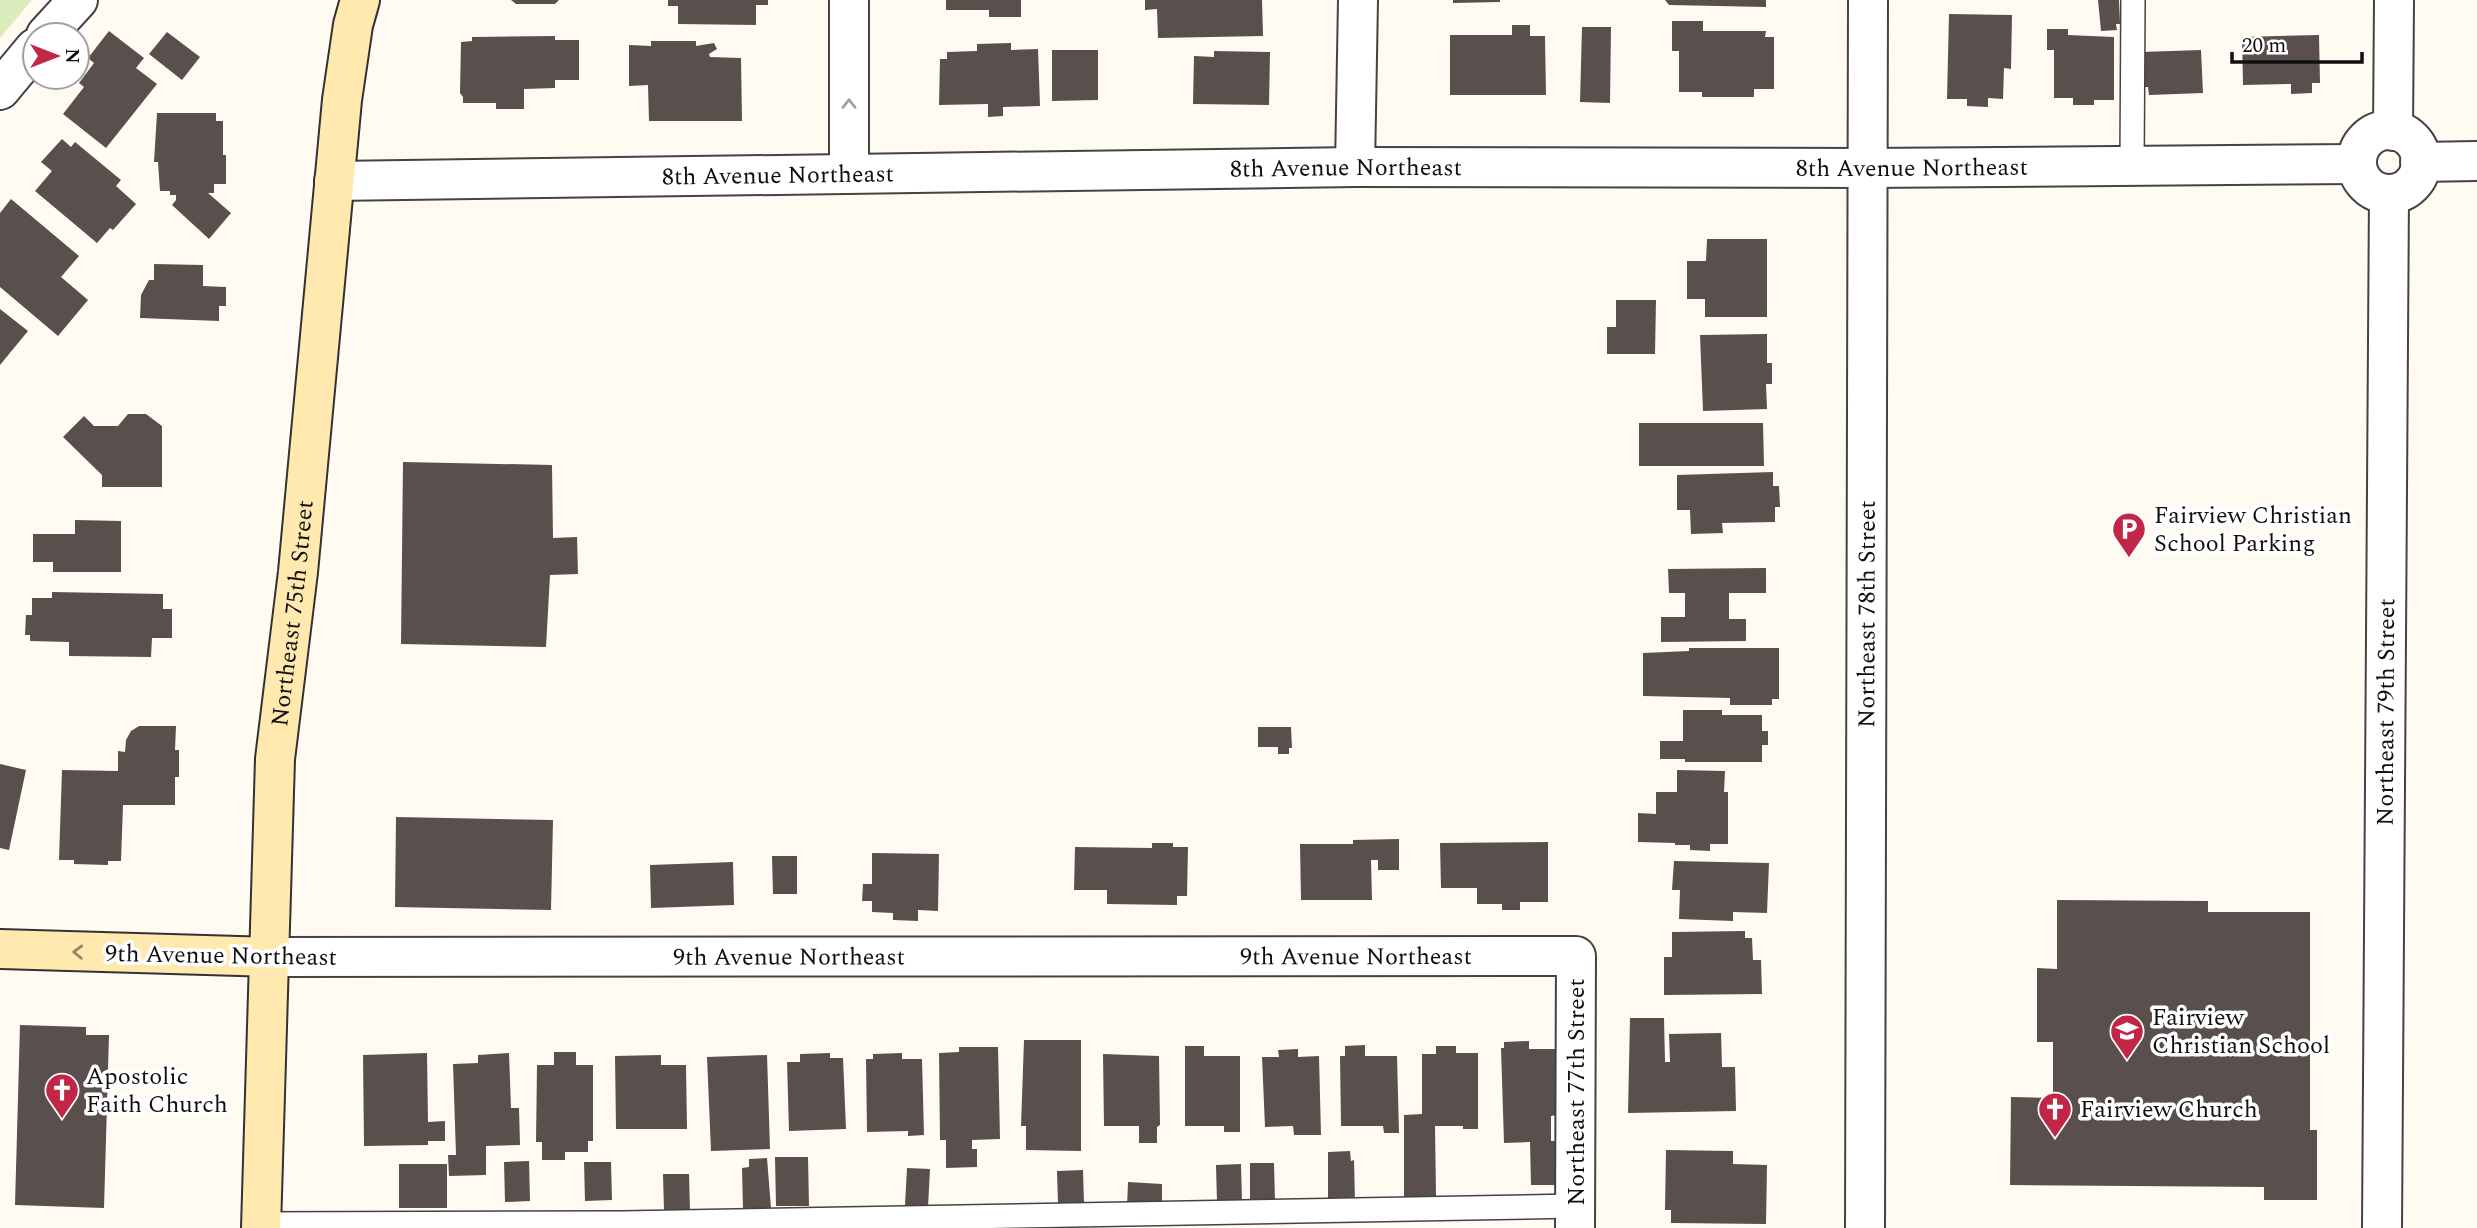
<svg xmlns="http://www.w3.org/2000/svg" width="2477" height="1228" viewBox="0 0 2477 1228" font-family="Spectral,serif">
  <rect width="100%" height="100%" fill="#fffbf3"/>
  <polygon fill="#dcebbb" points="0,0 32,0 0,38"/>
  <g fill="#594f4c">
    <polygon points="511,0 559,0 555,4 516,4"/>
    <polygon points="668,0 768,0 768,5 756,5 756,25 678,24 678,6 668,6"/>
    <polygon points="946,0 1021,0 1021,17 989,17 989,10 946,10"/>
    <polygon points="1145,0 1262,0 1263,36 1158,38 1157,9 1145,10"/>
    <polygon points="1453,0 1500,0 1500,2 1453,3"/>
    <polygon points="1665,0 1766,0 1766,7 1669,5"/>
    <polygon points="2098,0 2119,0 2120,24 2116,24 2117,30 2101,31"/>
    <polygon points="1949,14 2012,15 2011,69 2004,68 2003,99 1988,98 1988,107 1967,106 1967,99 1947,99"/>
    <polygon points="1672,21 1703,21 1703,31 1766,31 1765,37 1774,37 1774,89 1754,89 1754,97 1702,97 1702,92 1679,92 1679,51 1672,51"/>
    <polygon points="1512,25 1530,25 1530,36 1545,36 1546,95 1450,95 1450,35 1512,35"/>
    <polygon points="1582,27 1611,27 1610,103 1580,102"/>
    <polygon points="2047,29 2068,29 2068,35 2114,37 2114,100 2094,100 2094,105 2073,105 2073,98 2054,98 2054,50 2047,50"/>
    <polygon points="109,31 144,58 136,68 157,84 106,148 63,114 84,87 79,83 94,63 88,58"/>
    <polygon points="167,32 200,57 182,80 149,54"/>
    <polygon points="2319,35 2320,83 2312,83 2312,93 2291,94 2291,84 2243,85 2242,37"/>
    <polygon points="555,36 555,40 579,40 579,80 555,80 555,88 524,89 524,109 496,109 496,103 463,103 463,97 460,93 461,42 472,41 472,37"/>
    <polygon points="651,41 696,41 696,46 714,43 717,49 709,54 710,57 741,58 742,121 649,121 648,85 629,86 629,45 651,46"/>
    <polygon points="1011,43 1011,50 1038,49 1040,106 1003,107 1003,116 988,117 988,104 939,105 940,59 947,59 947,52 977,51 977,44"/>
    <polygon points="1052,50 1098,50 1098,100 1052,101"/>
    <polygon points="2201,50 2203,93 2149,95 2148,87 2142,87 2141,52"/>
    <polygon points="1214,51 1270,52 1269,105 1193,104 1194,56 1214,57"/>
    <polygon points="157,113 216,113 216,121 223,121 223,155 226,155 226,184 214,184 214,193 208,193 231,213 209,239 172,205 176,200 176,195 170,195 170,191 160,191 158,162 154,162"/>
    <polygon points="62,139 71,147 75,142 121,180 116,186 136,204 113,230 110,228 97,243 35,191 52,171 41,162"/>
    <polygon points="11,199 79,256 61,277 88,300 58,336 0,287 0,213"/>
    <polygon points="1707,239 1767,239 1767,317 1705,317 1705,299 1687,299 1687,261 1706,261"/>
    <polygon points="154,264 203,265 203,286 226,287 226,306 219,306 219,321 140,318 141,295 149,280 154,280"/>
    <polygon points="1616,300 1656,300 1655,354 1607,354 1607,327 1616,327"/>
    <polygon points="0,309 28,331 0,365"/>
    <polygon points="1767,334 1767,363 1772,363 1772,384 1766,384 1767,409 1703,411 1700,335"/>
    <polygon points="128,414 146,414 162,426 162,487 102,487 102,475 63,437 84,416 94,426 118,426"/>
    <polygon points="1639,423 1763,423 1764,466 1639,466"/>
    <polygon points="403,462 552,465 553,538 577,537 578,574 550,575 546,647 401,644"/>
    <polygon points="1773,472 1773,486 1779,486 1780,507 1775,507 1775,522 1722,523 1723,533 1691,534 1690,510 1677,510 1677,475"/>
    <polygon points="75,520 121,521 121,572 53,572 53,562 33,562 33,534 75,534"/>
    <polygon points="1766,568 1766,593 1729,593 1729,619 1746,619 1746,641 1661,642 1661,617 1685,617 1685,593 1669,593 1668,569"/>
    <polygon points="52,592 163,594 163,609 172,609 172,638 152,638 151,657 69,656 69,642 30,641 30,635 25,635 26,615 32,615 32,598 52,598"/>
    <polygon points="1689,648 1779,648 1779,699 1772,699 1772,705 1730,705 1730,698 1643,696 1643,653 1689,651"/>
    <polygon points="1683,710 1722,710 1722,715 1762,715 1762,731 1768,731 1768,745 1762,745 1762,762 1685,762 1685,759 1660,759 1660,741 1683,741"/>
    <polygon points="139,726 176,726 175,750 179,750 179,777 175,777 175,805 123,805 121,861 108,861 108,865 74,864 74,860 59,860 62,770 118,771 118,751 125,752 126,740 131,731"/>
    <polygon points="1258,727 1291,727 1292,748 1289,748 1289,754 1278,754 1278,747 1258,747"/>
    <polygon points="0,764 26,770 9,850 0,848"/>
    <polygon points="1677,770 1725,771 1724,792 1728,792 1728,844 1710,844 1710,851 1690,850 1690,845 1675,845 1675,843 1638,842 1638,813 1656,814 1656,792 1677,792"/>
    <polygon points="396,817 553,820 551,910 395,907"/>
    <polygon points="1399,839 1399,870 1378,870 1378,860 1371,860 1372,900 1301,900 1300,844 1353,844 1353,840"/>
    <polygon points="1548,842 1548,902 1520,902 1520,910 1502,910 1502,904 1477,904 1477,888 1441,888 1440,843"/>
    <polygon points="1152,843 1173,843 1173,847 1188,847 1187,896 1177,896 1177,905 1107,904 1107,890 1074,890 1075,847 1152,848"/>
    <polygon points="872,853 939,854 938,911 918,910 918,921 893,920 893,913 872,912 872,901 862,901 863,884 872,884"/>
    <polygon points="772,856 797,856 797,894 773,894"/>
    <polygon points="1674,861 1769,863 1767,913 1733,912 1733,921 1679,919 1680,890 1672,890"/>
    <polygon points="733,862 734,905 651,908 650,865"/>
    <polygon points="2057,900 2208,901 2208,912 2310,912 2310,1130 2317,1130 2317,1200 2264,1200 2264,1187 2010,1185 2011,1097 2053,1098 2053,1042 2037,1042 2037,968 2057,969"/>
    <polygon points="1745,931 1745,938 1752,938 1753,960 1761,960 1762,994 1664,995 1664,957 1672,957 1672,932"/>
    <polygon points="1630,1018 1664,1018 1665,1062 1670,1062 1669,1034 1721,1033 1722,1067 1735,1067 1736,1111 1628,1113"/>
    <polygon points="20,1025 86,1027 86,1035 109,1035 104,1208 15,1205"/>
    <polygon points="1024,1040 1081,1040 1081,1151 1026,1150 1026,1126 1021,1126"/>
    <polygon points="1529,1041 1529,1049 1556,1049 1557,1115 1551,1116 1551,1141 1556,1141 1558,1185 1531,1185 1530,1142 1504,1143 1501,1048 1504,1048 1504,1042"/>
    <polygon points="1365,1045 1365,1056 1397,1056 1399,1133 1384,1133 1383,1126 1341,1126 1340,1056 1345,1056 1345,1046"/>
    <polygon points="1185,1046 1204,1046 1204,1056 1240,1056 1240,1132 1224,1132 1224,1126 1185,1126"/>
    <polygon points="1436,1046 1456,1046 1456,1053 1478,1053 1478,1129 1463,1129 1463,1126 1435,1126 1436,1196 1404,1197 1404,1115 1422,1114 1422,1054 1436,1054"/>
    <polygon points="959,1047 998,1047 1000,1139 972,1140 972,1149 977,1149 977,1167 946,1168 946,1140 940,1140 939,1053 959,1052"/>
    <polygon points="1298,1049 1298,1057 1319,1056 1321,1135 1294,1135 1293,1126 1265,1127 1262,1057 1279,1057 1278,1050"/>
    <polygon points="554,1052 576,1052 576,1065 593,1065 593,1141 588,1141 588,1152 565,1152 565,1160 542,1160 542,1142 536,1142 537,1065 554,1065"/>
    <polygon points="427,1053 428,1122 445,1121 445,1141 428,1141 428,1145 364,1146 363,1055"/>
    <polygon points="509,1053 511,1108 519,1108 520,1145 486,1146 486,1175 449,1176 448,1155 456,1155 453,1064 478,1063 478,1055"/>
    <polygon points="830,1053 830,1058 843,1058 846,1129 789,1131 787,1062 800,1062 800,1054"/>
    <polygon points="902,1053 902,1059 922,1059 924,1135 908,1136 908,1131 867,1132 866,1059 873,1059 873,1054"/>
    <polygon points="1103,1054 1159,1056 1160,1125 1157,1127 1157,1143 1139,1143 1139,1126 1104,1126"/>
    <polygon points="661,1055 661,1065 686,1065 687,1129 616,1129 615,1056"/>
    <polygon points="767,1055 770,1149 711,1151 707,1057"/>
    <polygon points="1666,1150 1733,1151 1733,1164 1767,1165 1766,1224 1671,1223 1671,1210 1665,1210"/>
    <polygon points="1350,1151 1351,1161 1354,1160 1355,1201 1328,1202 1328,1152"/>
    <polygon points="775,1157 808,1157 809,1206 776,1206"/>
    <polygon points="767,1158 771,1208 743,1209 742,1168 749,1167 749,1159"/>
    <polygon points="529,1161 530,1201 505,1202 504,1162"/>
    <polygon points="584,1162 611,1162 612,1200 585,1201"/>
    <polygon points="1250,1163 1274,1163 1275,1202 1250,1203"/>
    <rect x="399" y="1164" width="48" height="44"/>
    <polygon points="1241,1164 1242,1202 1217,1202 1216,1165"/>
    <polygon points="907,1168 930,1169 928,1207 905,1205"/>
    <polygon points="1083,1170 1084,1204 1058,1204 1057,1171"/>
    <polygon points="663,1174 689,1174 690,1210 664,1211"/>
    <polygon points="1128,1182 1162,1184 1162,1209 1127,1207"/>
  </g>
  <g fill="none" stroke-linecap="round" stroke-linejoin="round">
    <g stroke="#434343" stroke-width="26">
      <g id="lane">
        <polyline points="2132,166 2133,0"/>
        <polyline points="261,1224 623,1223 1576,1206"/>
      </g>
    </g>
    <g stroke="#434343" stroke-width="42">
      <g id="street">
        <polyline points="46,35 78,0"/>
        <polyline points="0,90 35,48"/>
        <circle cx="2389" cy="162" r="32"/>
        <polyline points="2393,131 2394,0"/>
        <polyline points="2420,162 2477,161"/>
        <polyline points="1355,167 1358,0"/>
        <polyline points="849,173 849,0"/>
        <path id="s1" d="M334,181l1021,-14 512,1 490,-4"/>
        <path id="s2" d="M269,957l1307,-1 -1,272"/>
        <path id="s3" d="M1865,1228l3,-1228"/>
        <path id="s4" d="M2382,1228l7,-1034"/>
      </g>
    </g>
    <g stroke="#323232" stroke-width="42">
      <g id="secondary">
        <polyline points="0,949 269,957"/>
        <path id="s5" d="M261,1228l14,-469 23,-187 44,-472 11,-75 7,-25"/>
      </g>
    </g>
    <use href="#lane" stroke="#fff" stroke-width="23"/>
    <use href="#street" stroke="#fff" stroke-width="38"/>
    <use href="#secondary" stroke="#ffe9ae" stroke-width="38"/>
  </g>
  <defs><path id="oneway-chevron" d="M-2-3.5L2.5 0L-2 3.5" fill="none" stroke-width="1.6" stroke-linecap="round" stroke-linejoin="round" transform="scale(1.75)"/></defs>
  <use stroke="#9f9f9f" href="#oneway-chevron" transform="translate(849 104) rotate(-90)"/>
  <use stroke="#938767" href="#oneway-chevron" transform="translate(78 952) rotate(-178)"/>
  <defs>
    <g id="parking-pin" transform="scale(1.75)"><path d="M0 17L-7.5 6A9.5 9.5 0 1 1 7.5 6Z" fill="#c22647" stroke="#fff"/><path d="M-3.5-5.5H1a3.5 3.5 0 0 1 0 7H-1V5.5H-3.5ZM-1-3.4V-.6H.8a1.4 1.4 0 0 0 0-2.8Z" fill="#fff"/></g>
    <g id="school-pin" transform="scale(1.75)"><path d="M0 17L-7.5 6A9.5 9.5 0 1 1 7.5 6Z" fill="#c22647" stroke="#fff"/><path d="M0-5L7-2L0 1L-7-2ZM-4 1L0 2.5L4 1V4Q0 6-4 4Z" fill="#fff"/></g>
    <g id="church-pin" transform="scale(1.75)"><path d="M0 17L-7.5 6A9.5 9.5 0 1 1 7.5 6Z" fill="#c22647" stroke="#fff"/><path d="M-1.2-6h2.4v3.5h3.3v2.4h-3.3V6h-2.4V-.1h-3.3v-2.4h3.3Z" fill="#fff"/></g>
  </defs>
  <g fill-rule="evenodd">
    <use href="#parking-pin" x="2129" y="529"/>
    <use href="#school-pin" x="2127" y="1031"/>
    <use href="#church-pin" x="62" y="1090"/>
    <use href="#church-pin" x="2055" y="1109"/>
  </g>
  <g text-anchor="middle" stroke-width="7" stroke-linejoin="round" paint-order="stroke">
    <g font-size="24" fill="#101010" stroke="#fff">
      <text dy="8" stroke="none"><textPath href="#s1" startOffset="1578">8th Avenue Northeast</textPath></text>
      <text dy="8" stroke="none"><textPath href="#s1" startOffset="1012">8th Avenue Northeast</textPath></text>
      <text dy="8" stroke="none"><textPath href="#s1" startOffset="444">8th Avenue Northeast</textPath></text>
      <text dy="8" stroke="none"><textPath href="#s5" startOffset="616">Northeast 75th Street</textPath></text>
      <text dy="8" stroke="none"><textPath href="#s3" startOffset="614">Northeast 78th Street</textPath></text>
      <text dy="8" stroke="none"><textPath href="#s4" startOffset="516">Northeast 79th Street</textPath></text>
      <text transform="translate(221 955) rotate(1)" y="8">9th Avenue Northeast</text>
      <text dy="8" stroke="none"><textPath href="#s2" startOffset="1087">9th Avenue Northeast</textPath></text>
      <text dy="8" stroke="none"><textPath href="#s2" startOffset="520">9th Avenue Northeast</textPath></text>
      <text transform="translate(1576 1092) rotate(-90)" y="8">Northeast 77th Street</text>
    </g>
    <g font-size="24" fill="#101010" stroke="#fff" text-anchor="start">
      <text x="2154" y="523">Fairview Christian<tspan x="2154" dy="28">School Parking</tspan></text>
      <text x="2152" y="1025">Fairview<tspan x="2152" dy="28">Christian School</tspan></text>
      <text x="86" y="1084">Apostolic<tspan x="86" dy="28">Faith Church</tspan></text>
      <text x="2080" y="1117">Fairview Church</text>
    </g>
  </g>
  <g transform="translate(56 56) rotate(90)"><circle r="33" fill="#ffffff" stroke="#9f9f9f" stroke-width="2"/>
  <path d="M0-5L12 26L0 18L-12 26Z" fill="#c22647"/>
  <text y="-10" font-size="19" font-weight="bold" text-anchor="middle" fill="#101010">N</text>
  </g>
  <path d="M2232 52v10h130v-10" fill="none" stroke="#101010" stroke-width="3.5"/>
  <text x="2242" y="52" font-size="21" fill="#101010" stroke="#ffffff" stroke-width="5" paint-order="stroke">20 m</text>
</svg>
